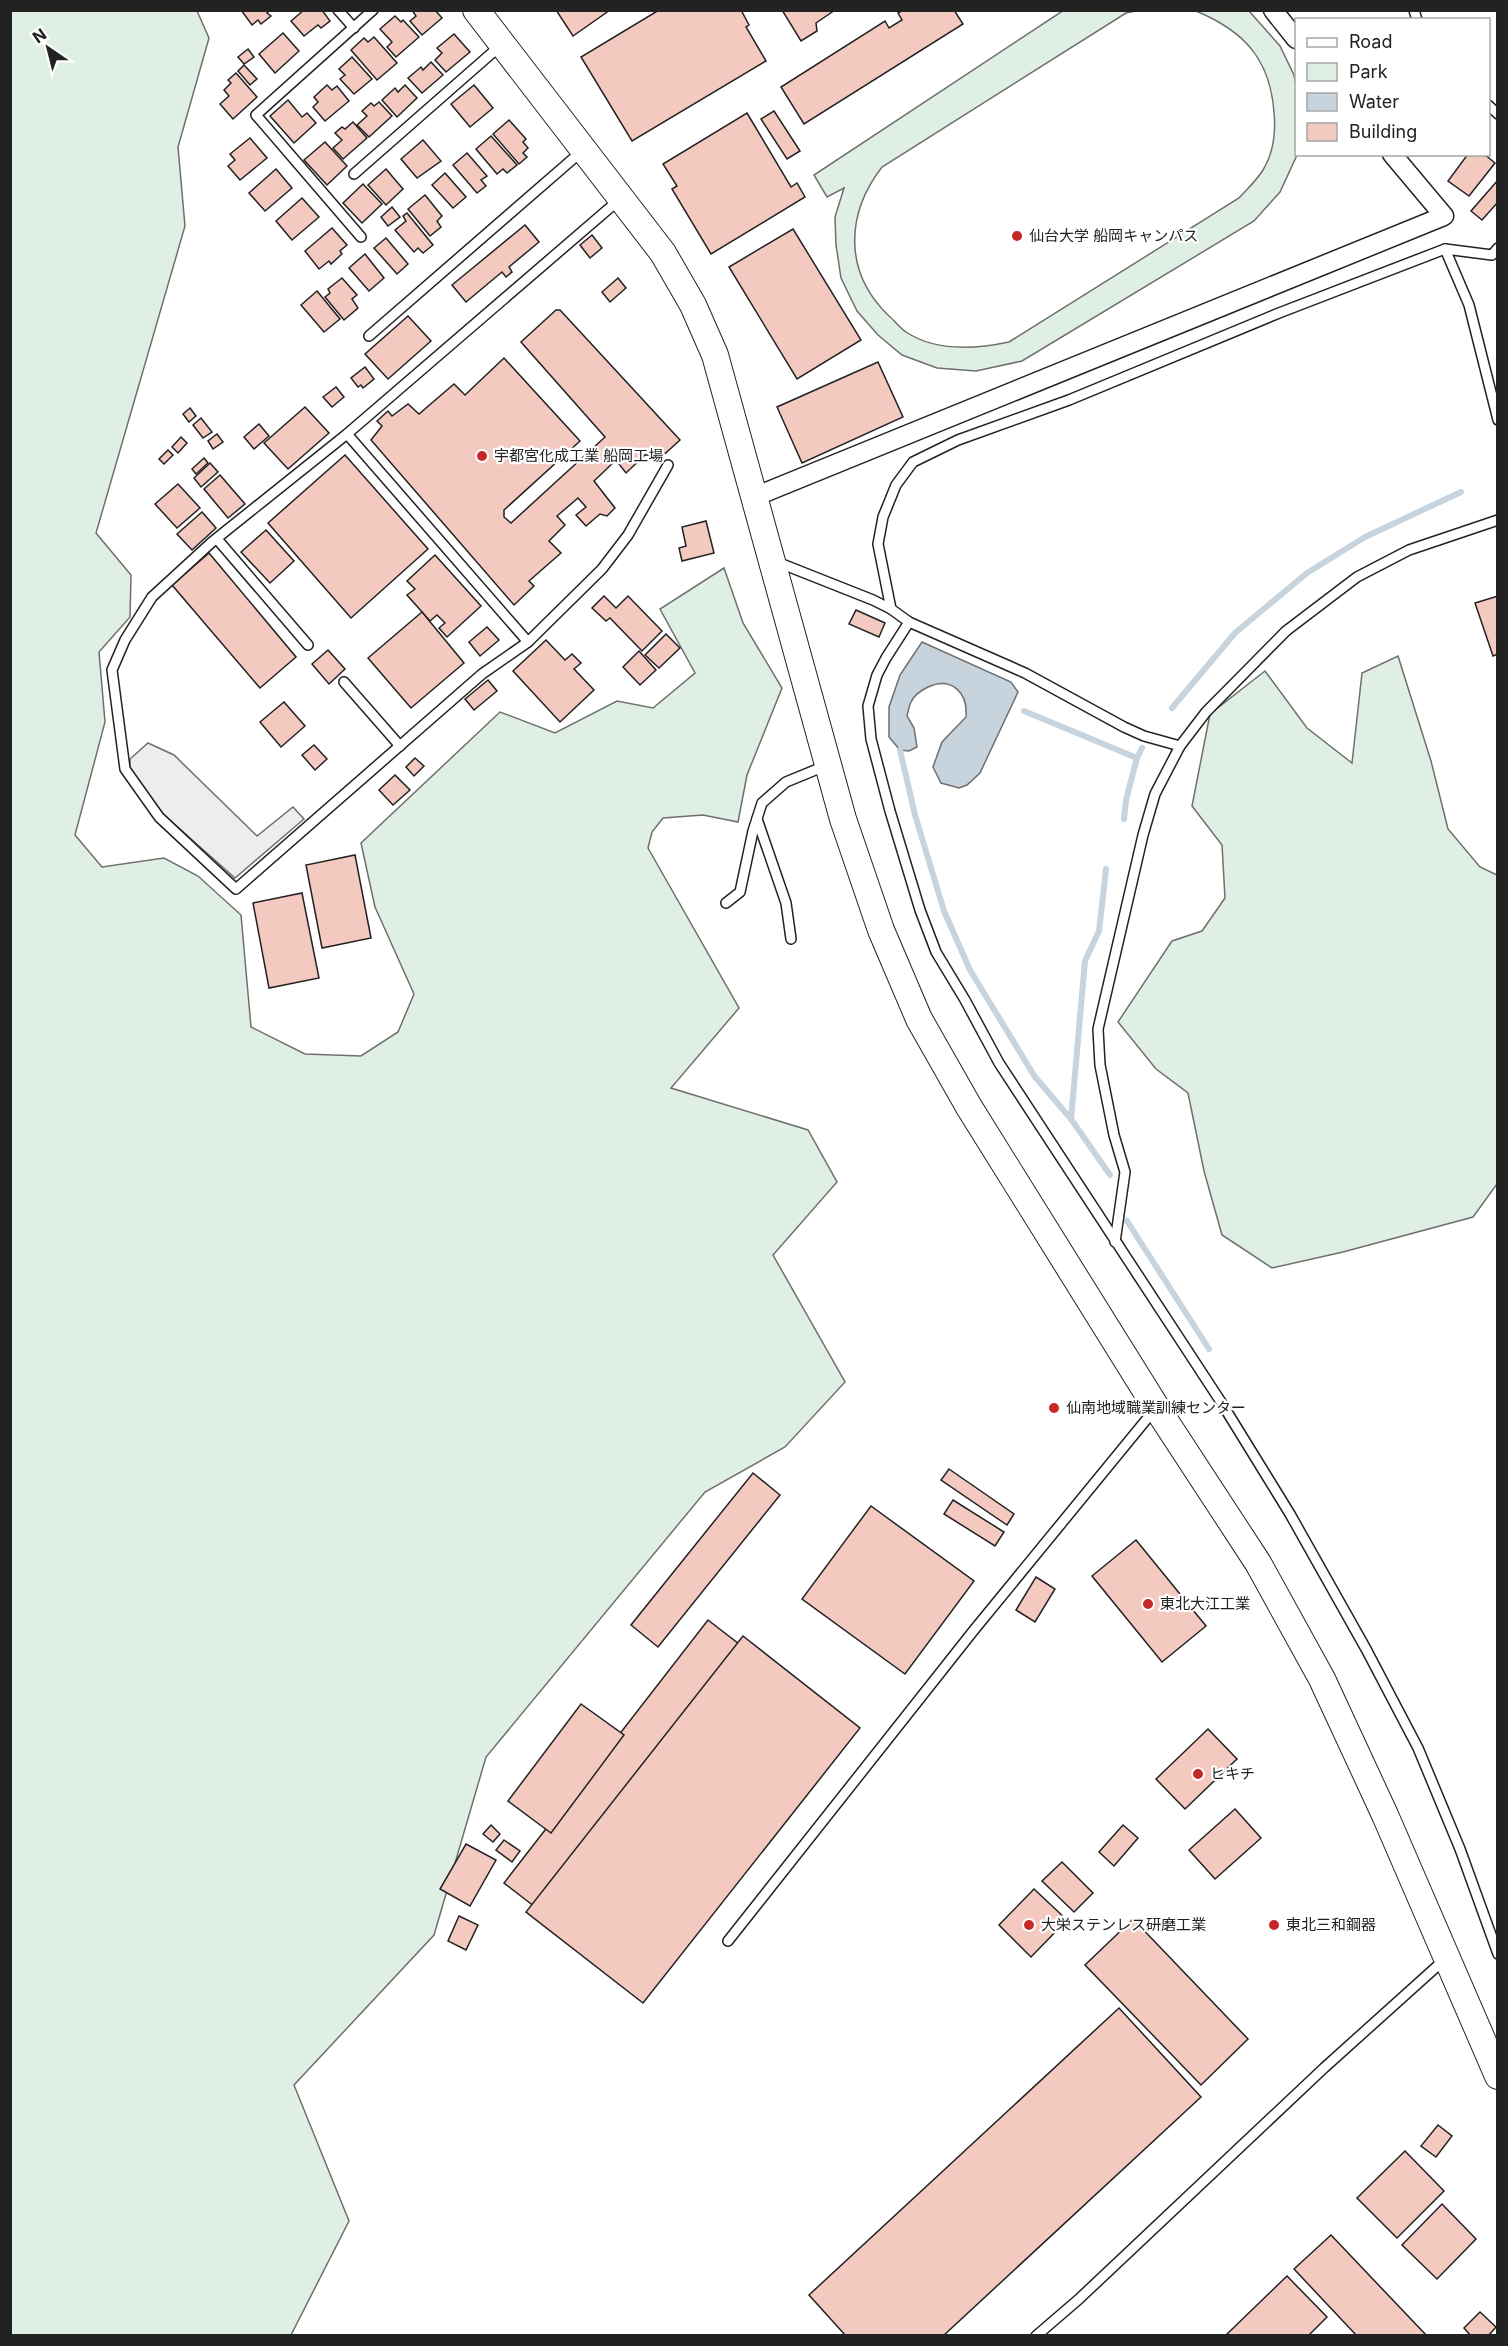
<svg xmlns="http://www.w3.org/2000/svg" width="1508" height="2346" viewBox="0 0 1508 2346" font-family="Inter,'Noto Sans JP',sans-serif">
  <rect width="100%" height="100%" fill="#fff"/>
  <g fill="#e0efe3" stroke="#6f6f6f" stroke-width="1.5">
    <path d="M1064,10l72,1 -10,2 -244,154c-37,48 -38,106 7,149 6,5 11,12 17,16 30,20 70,17 103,10l230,-144c8,-9 18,-18 24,-28 11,-18 13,-37 11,-58 -4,-53 -30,-81 -78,-101h53l31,35 14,29 2,12 1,68 -17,37 -26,29 -232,140 -46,10 -39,-3 -35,-13 -24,-20 -21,-24 -16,-33 -5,-33 -1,-28 9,-29 -17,9 -13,-22z"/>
    <polygon points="11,11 197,11 209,38 178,147 185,226 96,533 131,575 130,617 99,652 105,722 75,835 102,867 164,858 198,876 241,915 251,1027 305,1054 361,1056 398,1032 414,994 375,907 361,843 500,712 555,733 617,701 653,708 695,673 660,609 724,568 743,623 782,688 747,775 738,822 703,815 663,818 652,832 648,848 739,1008 671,1088 808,1130 837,1182 773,1255 845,1382 785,1447 705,1492 486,1757 434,1935 294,2085 349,2221 291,2335 11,2336"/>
    <polygon points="1398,656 1431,761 1448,829 1480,867 1497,875 1497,1184 1473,1217 1343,1252 1272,1268 1222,1235 1204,1171 1188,1093 1156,1069 1118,1022 1172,941 1202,931 1225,898 1222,845 1192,806 1210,714 1265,671 1307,728 1352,763 1362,673"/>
  </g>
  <polygon fill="#ededed" stroke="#6f6f6f" stroke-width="1.5" points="148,743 174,755 257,836 293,807 304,819 235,878 163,814 130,768 130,759"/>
  <path fill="#c7d3dd" stroke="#6f6f6f" stroke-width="1.5" d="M922,642l89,40 7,10 -38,81 -13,12 -8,3 -18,-5 -8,-16 9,-25 24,-25c2,-24 -14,-41 -38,-30 -6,3 -14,8 -17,15 -2,4 -3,10 -4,14l7,12 3,19 -8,4 -9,-1 -11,-13v-30l11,-32z"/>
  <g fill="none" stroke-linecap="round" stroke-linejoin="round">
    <g stroke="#c7d3dd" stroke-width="6">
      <polyline points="1172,708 1235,633 1307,573 1365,537 1461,492"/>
      <polyline points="1024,711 1137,758 1126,800 1124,819"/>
      <polyline points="900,750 915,815 944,911 970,970 1035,1077 1071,1119 1110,1175"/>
      <polyline points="1137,758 1142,748"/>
      <polyline points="1071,1119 1085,961 1099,931 1106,869"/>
      <polyline points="1127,1221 1209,1349"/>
    </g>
  </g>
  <g fill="#f3c9c0" stroke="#222" stroke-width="1.5">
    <polygon points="241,10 270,10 267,13 271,16 261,24 258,20 252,25"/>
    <polygon points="304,10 322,10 330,21 321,28 318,25 304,36 291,21"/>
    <polygon points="412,10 435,10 442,18 422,35 410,21 416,16"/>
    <polygon points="556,10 610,10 573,36"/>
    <polygon points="659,10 741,10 749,25 746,27 766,61 632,141 581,57"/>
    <polygon points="782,10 835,10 816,23 817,31 801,41"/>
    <polygon points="903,10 954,10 963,24 804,124 781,87 885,21 889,28 902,20 898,13"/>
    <polygon points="395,16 401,22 403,20 419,37 396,57 387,47 392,42 380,29"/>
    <polygon points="283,33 299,51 275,73 259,54"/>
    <polygon points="454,34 470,52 446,72 435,60 442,53 437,48"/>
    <polygon points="374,37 397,63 377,80 351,50 364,38 368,42"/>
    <polygon points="248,49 254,57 244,64 238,57"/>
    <polygon points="352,57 372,79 354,94 340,79 345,75 339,69"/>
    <polygon points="431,62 443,75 422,93 408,78 421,67 423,70"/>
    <polygon points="244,65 257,79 250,85 238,71"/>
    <polygon points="236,73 257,97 233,119 220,104 229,96 224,90 231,83 228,80"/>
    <polygon points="327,85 332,90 337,86 349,101 325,121 313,107 318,102 314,97"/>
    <polygon points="405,85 417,98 397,117 382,100 395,88 398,92"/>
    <polygon points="474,85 493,108 470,127 451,104"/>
    <polygon points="288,100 302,117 307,113 316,123 294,143 270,116"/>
    <polygon points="379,102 392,116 369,137 357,125 367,116 362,111 371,103 374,106"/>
    <polygon points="774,111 800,151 787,159 761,119"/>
    <polygon points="747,113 791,187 797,183 805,197 711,254 672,189 677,186 663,164"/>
    <polygon points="509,120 526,139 523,142 528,148 523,153 527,157 519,164 493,134"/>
    <polygon points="353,122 367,138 343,159 333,148 342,140 335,133 342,127 345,129"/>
    <polygon points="491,136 517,165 507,173 503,169 497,174 476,149"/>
    <polygon points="250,138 267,158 240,180 228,166 235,160 230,154"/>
    <polygon points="423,140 441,161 417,178 401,159"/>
    <polygon points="325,142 347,166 327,185 304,160"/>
    <polygon points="467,153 487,176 481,180 486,186 477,193 453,165"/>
    <polygon points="1468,154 1484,154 1495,163 1469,196 1448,181"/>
    <polygon points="276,169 292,188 265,211 249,193"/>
    <polygon points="386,169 403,189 386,205 368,185"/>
    <polygon points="445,173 466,197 453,208 432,185"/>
    <polygon points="1498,180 1498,202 1482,220 1471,211"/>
    <polygon points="363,184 382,204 362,223 343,203"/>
    <polygon points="425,195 442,216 437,221 441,227 430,236 408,209"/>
    <polygon points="302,198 319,217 292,240 276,221"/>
    <polygon points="392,207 400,217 388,226 381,217"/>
    <polygon points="407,213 433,245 423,253 418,248 414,252 395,230 406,221 403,216"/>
    <polygon points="525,225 539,242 509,267 512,272 506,277 502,272 466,302 452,285"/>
    <polygon points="332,228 347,245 340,251 342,254 331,264 329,261 319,269 305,251"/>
    <polygon points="793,229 861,340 797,379 729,267"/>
    <polygon points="592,235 602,248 590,258 580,245"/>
    <polygon points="386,238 408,264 397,274 374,248"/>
    <polygon points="365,254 384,278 369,291 349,268"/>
    <polygon points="342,278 357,295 352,299 358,308 344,320 325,297 330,293 328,289"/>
    <polygon points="618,278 626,288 610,302 602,292"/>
    <polygon points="317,291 340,319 324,332 301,305"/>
    <polygon points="556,310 560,310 680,440 658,460 654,461 649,455 645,455 626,473 616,460 594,481 615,508 607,516 600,514 586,526 576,515 586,507 578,498 557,516 565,525 549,541 561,553 529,581 534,586 514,605 371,440 382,426 377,421 388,411 392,416 408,404 419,414 454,384 465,395 504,358 580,441 504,510 504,517 511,523 605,437 521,342"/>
    <polygon points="408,316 431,341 388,379 365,354"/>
    <polygon points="878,362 903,417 802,463 777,407"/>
    <polygon points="365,367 374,379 363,388 361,385 358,387 351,378"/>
    <polygon points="336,387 344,397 332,407 323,397"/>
    <polygon points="305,407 329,433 288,469 264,443"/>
    <polygon points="190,408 196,416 189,422 183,414"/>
    <polygon points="201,418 212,432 203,438 193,425"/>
    <polygon points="259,424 269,436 254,449 244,437"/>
    <polygon points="217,434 223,442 213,449 208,441"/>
    <polygon points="181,437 187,443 178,453 172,447"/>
    <polygon points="168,450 173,455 164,464 159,459"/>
    <polygon points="345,455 428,549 351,618 268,523"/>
    <polygon points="204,458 208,463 196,474 192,469"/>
    <polygon points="210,463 218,472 201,487 194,478"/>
    <polygon points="220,475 245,504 228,518 204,489"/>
    <polygon points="178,484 200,508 177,528 155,504"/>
    <polygon points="202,512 216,528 192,550 177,534"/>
    <polygon points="706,521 714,553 682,561 679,548 686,546 682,527"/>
    <polygon points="266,530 294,561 270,583 241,552"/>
    <polygon points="209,553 296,657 260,688 172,585"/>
    <polygon points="435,555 481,606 447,637 439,628 445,623 437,615 430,621 407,595 415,589 407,581"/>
    <polygon points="604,596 616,608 628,596 662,631 642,651 610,618 606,621 592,608"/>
    <polygon points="1498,596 1498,654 1493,656 1475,603"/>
    <polygon points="856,610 885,623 879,637 849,624"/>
    <polygon points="422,612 464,663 411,708 368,658"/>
    <polygon points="487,627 499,640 480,656 469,642"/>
    <polygon points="666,634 680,648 659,668 645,655"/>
    <polygon points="546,640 565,660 572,654 581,663 574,669 594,690 560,722 513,671"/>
    <polygon points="328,650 345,669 329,684 312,664"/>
    <polygon points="639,651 656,670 640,685 623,667"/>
    <polygon points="488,680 497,691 474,710 465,699"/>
    <polygon points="284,702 305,726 281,747 260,722"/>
    <polygon points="314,745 327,759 315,770 302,755"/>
    <polygon points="415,758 424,766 414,776 406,767"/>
    <polygon points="395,775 410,790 393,805 379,790"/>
    <polygon points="355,855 371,938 322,948 306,865"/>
    <polygon points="302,893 319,978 269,988 253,903"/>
    <polygon points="949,1469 1014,1514 1007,1525 941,1480"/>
    <polygon points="753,1473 780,1495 658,1647 631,1625"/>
    <polygon points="953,1500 1004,1532 995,1546 944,1514"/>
    <polygon points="871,1506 974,1581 905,1674 802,1599"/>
    <polygon points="1136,1540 1206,1626 1162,1662 1092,1576"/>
    <polygon points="1036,1577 1055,1589 1035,1622 1016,1610"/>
    <polygon points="708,1620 849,1729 645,1992 504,1883"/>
    <polygon points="743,1636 860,1728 643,2003 526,1912"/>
    <polygon points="581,1704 624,1735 551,1833 508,1801"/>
    <polygon points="1208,1729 1237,1759 1185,1809 1156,1779"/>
    <polygon points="1235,1809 1261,1838 1215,1879 1189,1850"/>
    <polygon points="491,1825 500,1834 493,1842 483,1834"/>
    <polygon points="1123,1825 1138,1838 1114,1866 1099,1852"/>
    <polygon points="504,1840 520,1851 512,1862 496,1850"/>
    <polygon points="466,1844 496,1860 470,1906 440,1889"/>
    <polygon points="1062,1862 1093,1893 1074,1912 1042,1881"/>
    <polygon points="1034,1889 1067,1920 1031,1957 999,1925"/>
    <polygon points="459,1916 478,1925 466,1950 448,1941"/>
    <polygon points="1133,1919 1248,2039 1201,2085 1085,1965"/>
    <polygon points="1119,2008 1201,2097 943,2336 846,2336 809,2295"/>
    <polygon points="1438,2125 1452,2136 1436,2157 1421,2146"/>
    <polygon points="1405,2151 1444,2191 1397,2238 1357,2198"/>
    <polygon points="1442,2204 1476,2239 1437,2279 1402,2245"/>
    <polygon points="1331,2235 1427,2336 1357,2336 1294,2269"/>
    <polygon points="1287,2276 1327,2317 1308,2336 1225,2336"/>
    <polygon points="1480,2312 1496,2327 1488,2336 1471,2336 1464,2328"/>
  </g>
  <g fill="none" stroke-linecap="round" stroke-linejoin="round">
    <g stroke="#222" stroke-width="12">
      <g id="lane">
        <polyline points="338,10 354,28"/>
        <polyline points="1414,10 1417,20"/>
        <polyline points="1488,105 1498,114"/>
        <polyline points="354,174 501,45"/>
        <polyline points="620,199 347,434 212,542 152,597 125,640 112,670 125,769 159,817 236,889 482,674 528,642 602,569 628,535 668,465"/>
        <polyline points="361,237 256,115 373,10"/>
        <polyline points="1445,249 1469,305 1498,420"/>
        <polyline points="369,336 582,151"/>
        <polyline points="347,434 528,642"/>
        <polyline points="217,539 308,645"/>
        <polyline points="777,562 873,600 891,609 909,622 1025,673 1124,727 1144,736 1180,746"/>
        <polyline points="891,609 878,544 883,517 896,485 913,462 958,440 1069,400 1279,313 1445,249 1492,255 1498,248"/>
        <polyline points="909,622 886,658 877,675 868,706 871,739 890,811 920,910 936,952 965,1000 999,1063 1221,1402 1290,1514 1366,1649 1418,1748 1460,1849 1498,1954"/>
        <polyline points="344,682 400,746"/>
        <polyline points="757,819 786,903 791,939"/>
        <polyline points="726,903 740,892 753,831 762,803 786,782 825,766"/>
        <polyline points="1115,1242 1125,1172 1114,1135 1100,1065 1098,1029 1143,835 1155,794 1180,746 1206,712 1286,631 1357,577 1409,550 1498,520"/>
        <polyline points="728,1941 974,1630 1155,1409"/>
        <polyline points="1036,2336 1079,2299 1324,2068 1444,1960"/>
      </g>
    </g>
    <g stroke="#222" stroke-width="21">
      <g id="street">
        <polyline points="1273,10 1296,39"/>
        <polyline points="754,497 1444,216 1392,154"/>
      </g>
    </g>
    <g stroke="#222" stroke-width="28">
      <polyline id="secondary" points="476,10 663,253 693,305 715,355 843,819 881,930 919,1019 969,1107 1156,1407 1258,1563 1322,1679 1385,1815 1498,2076"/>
    </g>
    <use href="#lane" stroke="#fff" stroke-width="9"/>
    <use href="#street" stroke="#fff" stroke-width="18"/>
    <use href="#secondary" stroke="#fff" stroke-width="26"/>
  </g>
  <g fill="#c62828" stroke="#fff" stroke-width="2">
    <circle cx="1017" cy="236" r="6"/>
    <circle cx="482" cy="456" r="6"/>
    <circle cx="1054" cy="1408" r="6"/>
    <circle cx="1148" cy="1604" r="6"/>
    <circle cx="1198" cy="1774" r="6"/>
    <circle cx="1029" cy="1925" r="6"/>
    <circle cx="1274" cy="1925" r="6"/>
  </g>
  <g text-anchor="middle" stroke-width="4.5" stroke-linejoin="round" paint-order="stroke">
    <g font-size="15" fill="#222" stroke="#fff" text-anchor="start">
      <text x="1029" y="241">仙台大学 船岡キャンパス</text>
      <text x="494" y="461">宇都宮化成工業 船岡工場</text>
      <text x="1066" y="1413">仙南地域職業訓練センター</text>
      <text x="1160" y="1609">東北大江工業</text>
      <text x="1210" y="1779">ヒキチ</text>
      <text x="1041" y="1930">大栄ステンレス研磨工業</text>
      <text x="1286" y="1930">東北三和鋼器</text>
    </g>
  </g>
  <rect width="1508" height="2346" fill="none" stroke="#222222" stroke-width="24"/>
  <rect x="1295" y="18" width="195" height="138" fill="#ffffff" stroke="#a7a7a7" stroke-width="1.5"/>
  <rect x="1307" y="38" width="30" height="9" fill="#ffffff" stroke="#a7a7a7" stroke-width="1.5"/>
  <text x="1349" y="48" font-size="18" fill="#222222">Road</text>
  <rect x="1307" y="63" width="30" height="18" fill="#e0efe3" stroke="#a7a7a7" stroke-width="1.5"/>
  <text x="1349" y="78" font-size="18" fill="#222222">Park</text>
  <rect x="1307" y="93" width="30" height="18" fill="#c7d3dd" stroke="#a7a7a7" stroke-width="1.5"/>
  <text x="1349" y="108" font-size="18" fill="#222222">Water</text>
  <rect x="1307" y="123" width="30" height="18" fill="#f3c9c0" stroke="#a7a7a7" stroke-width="1.5"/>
  <text x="1349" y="138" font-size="18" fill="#222222">Building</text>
  <g transform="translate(48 48) rotate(325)" stroke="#ffffff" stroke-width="4.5" paint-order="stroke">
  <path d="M0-4.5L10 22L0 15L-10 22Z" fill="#222222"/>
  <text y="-9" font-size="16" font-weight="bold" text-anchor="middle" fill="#222222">N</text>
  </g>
</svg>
